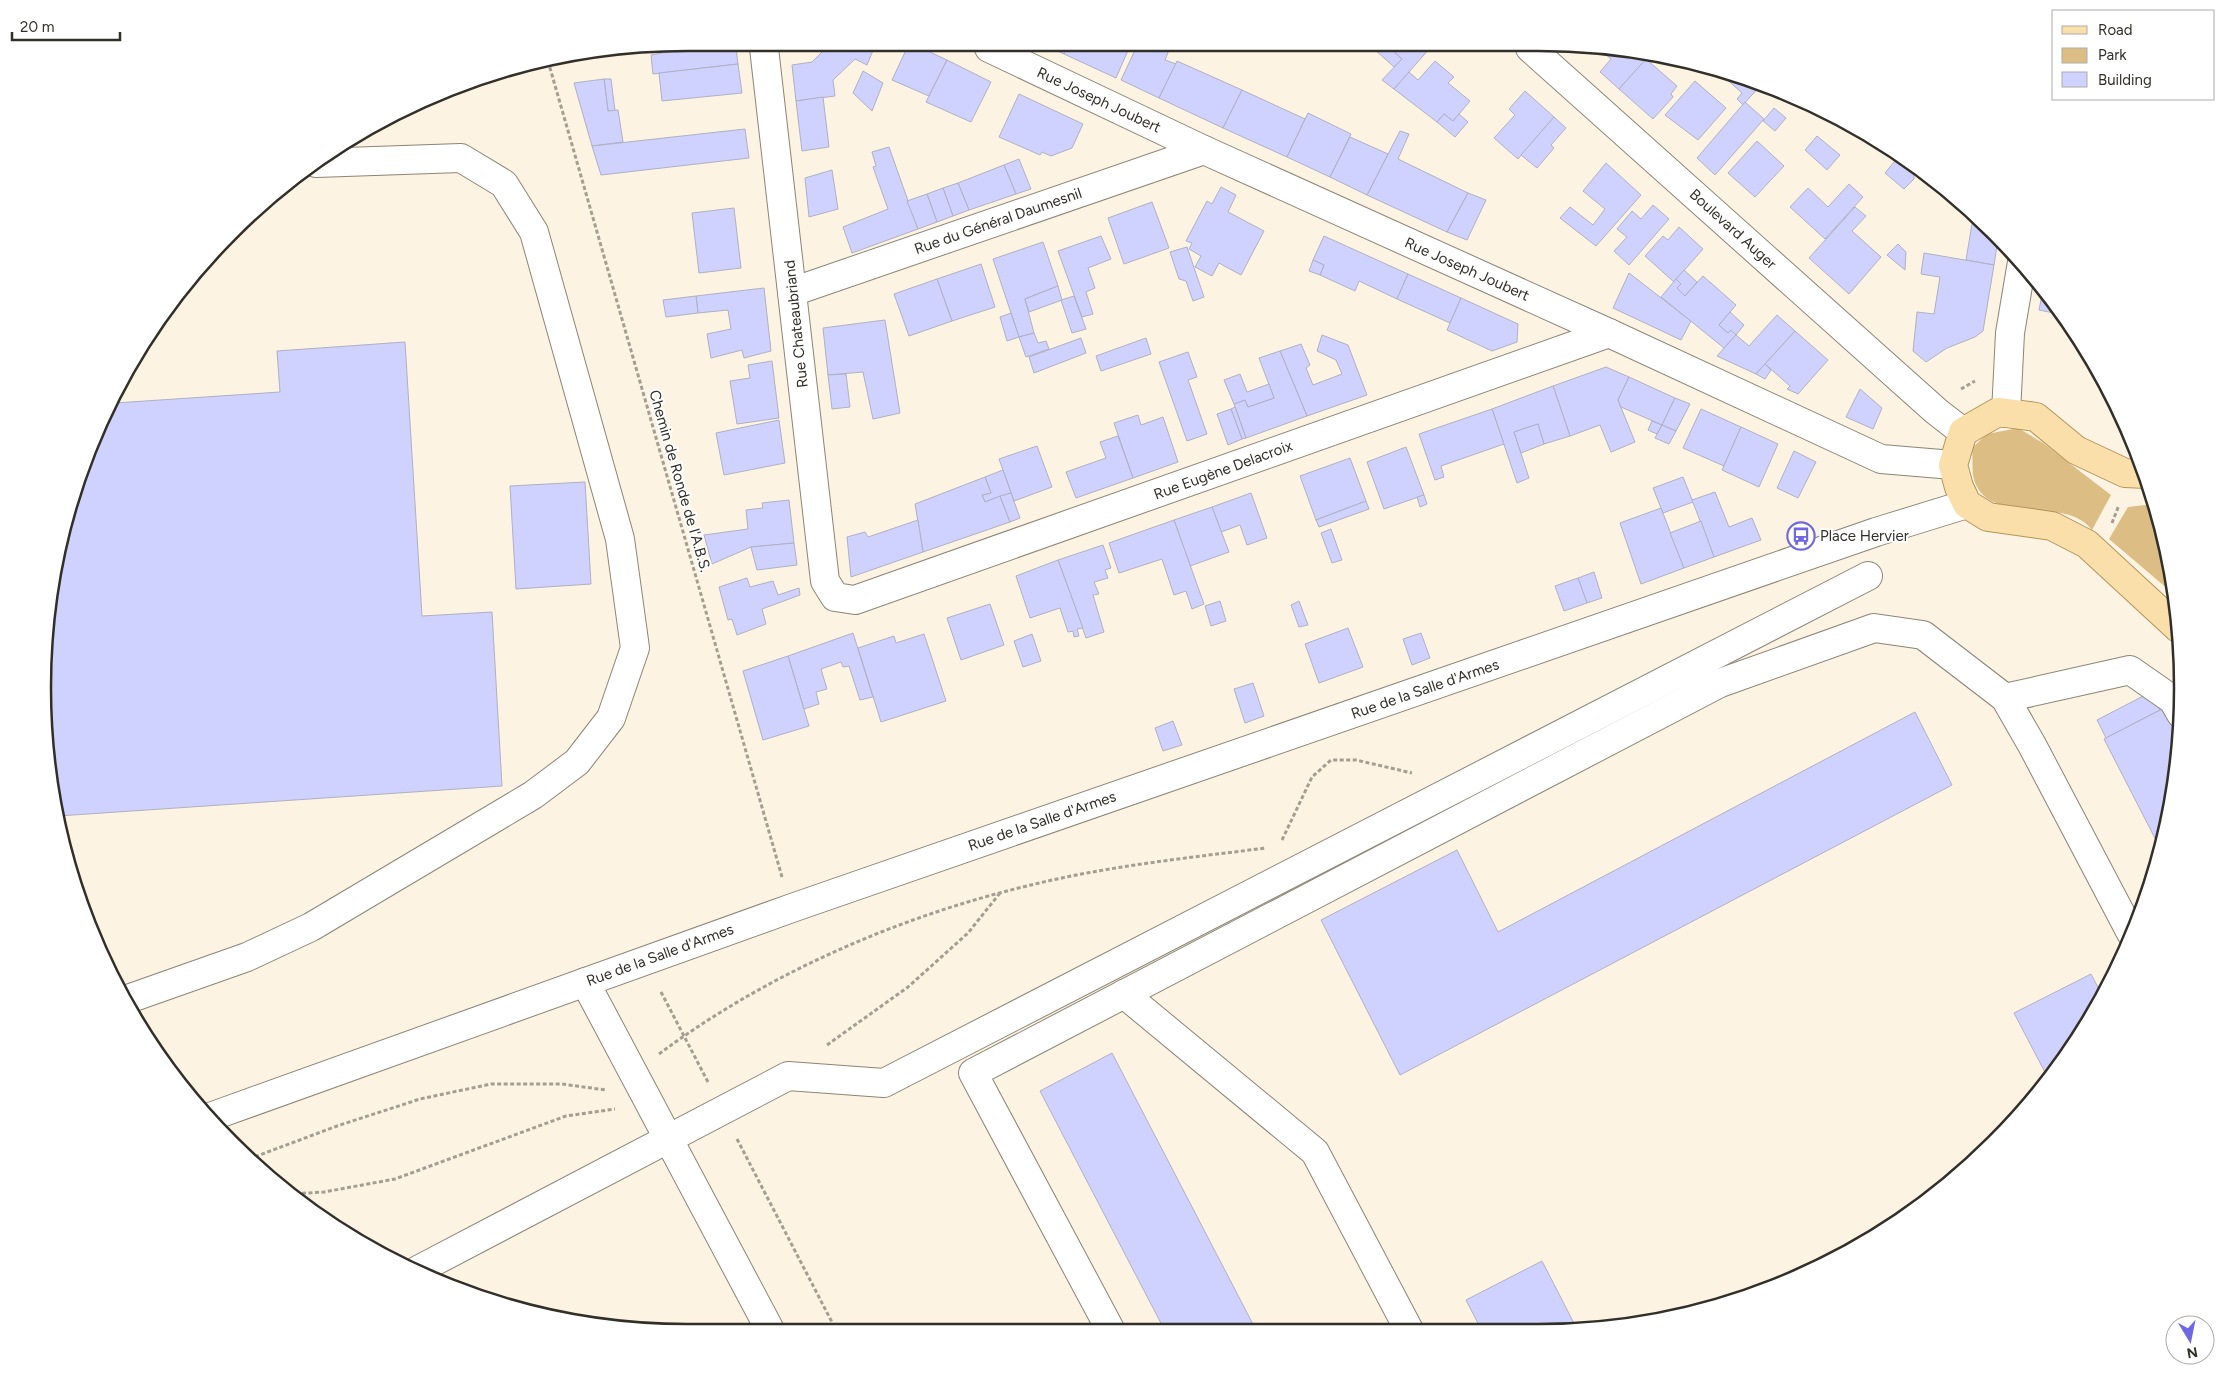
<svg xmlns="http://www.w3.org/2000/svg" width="2225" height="1375" viewBox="0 0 2225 1375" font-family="Figtree,sans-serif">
  <rect width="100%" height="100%" fill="#fcf3e3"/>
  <g fill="#dcbd83">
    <path d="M2018,428l25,15 68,52 -19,35c-27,-37 -109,-1 -119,-55 -1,-8 0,-18 -1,-27l15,-14z"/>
    <polygon points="2154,504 2175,595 2109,539 2128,507"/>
  </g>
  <g fill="#cfd2fe" stroke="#afb0c1">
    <polygon points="689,48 736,48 738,64 653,74 651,55"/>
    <polygon points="826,48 874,48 867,65 855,59 833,80 835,96 796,101 792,65 812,62"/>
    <polygon points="907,48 921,48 947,60 929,96 892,80"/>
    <polygon points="1051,48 1066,48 1064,54"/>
    <polygon points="1066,48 1129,48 1116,78 1064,54"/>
    <polygon points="1136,48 1169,50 1165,60 1176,64 1159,98 1121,80"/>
    <polygon points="1373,48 1390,48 1402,59 1394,67"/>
    <polygon points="1390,48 1430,48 1394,89 1382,80 1402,59"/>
    <polygon points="1598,48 1621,48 1649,56 1619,89 1600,72 1611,59"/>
    <polygon points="1646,59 1677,86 1671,94 1673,97 1653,119 1619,89"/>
    <polygon points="947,60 991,82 971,122 926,102"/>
    <polygon points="1177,61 1242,90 1223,128 1159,98"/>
    <polygon points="1435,61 1454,77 1448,83 1470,101 1453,121 1444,114 1437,122 1394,89 1409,72 1418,80"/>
    <polygon points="738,64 742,93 662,101 659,73"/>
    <polygon points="863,71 883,83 872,111 853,93"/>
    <polygon points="1722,75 1759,85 1760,86 1743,105 1737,99 1742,93"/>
    <polygon points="604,79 611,79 615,111 608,111"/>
    <polygon points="604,79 608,111 618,110 623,142 592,146 574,83"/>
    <polygon points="1695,81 1726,108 1698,140 1665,115"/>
    <polygon points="1242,90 1305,119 1287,157 1223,128"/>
    <polygon points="1525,91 1554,117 1518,159 1494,138 1515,115 1509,109"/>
    <polygon points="1019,94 1083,124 1072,148 1051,156 1042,152 1040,155 999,137"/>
    <polygon points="823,97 829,147 802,151 796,101"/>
    <polygon points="1745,102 1764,119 1715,175 1697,158"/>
    <polygon points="1774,108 1786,118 1775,131 1763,121"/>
    <polygon points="1308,113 1351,134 1330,177 1287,157"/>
    <polygon points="1444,114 1453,121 1459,114 1468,122 1455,137 1437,122"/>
    <polygon points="1554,117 1566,128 1551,145 1554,148 1537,168 1521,155"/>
    <polygon points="745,129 749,158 601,175 592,146"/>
    <polygon points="1400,131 1409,134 1398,159 1468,193 1447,232 1367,195"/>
    <polygon points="1817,136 1840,155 1827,170 1805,150"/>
    <polygon points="1350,137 1388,154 1367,195 1330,177"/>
    <polygon points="1757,141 1784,166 1755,197 1728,173"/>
    <polygon points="889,147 918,229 852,253 843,227 888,209 873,167 876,166 872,152"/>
    <polygon points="1898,157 1914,167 1914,179 1904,189 1885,173"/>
    <polygon points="1019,159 1031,189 1016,194 1004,165"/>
    <polygon points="1606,163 1641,195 1596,246 1560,218 1570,207 1593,225 1605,209 1583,191"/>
    <polygon points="1004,165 1016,194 969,210 958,183"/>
    <polygon points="832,170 838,209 809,217 805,178"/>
    <polygon points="958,183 969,210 953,216 943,188"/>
    <polygon points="1849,184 1863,197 1825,239 1790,207 1808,188 1828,207"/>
    <polygon points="1221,187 1236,195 1228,212 1264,231 1241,275 1219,263 1212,276 1195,267 1201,256 1189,249 1192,243 1186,241 1207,201 1212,204"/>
    <polygon points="943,188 953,216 937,222 927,194"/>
    <polygon points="1468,193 1486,200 1467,240 1447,232"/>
    <polygon points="927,194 937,222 918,229 907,201"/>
    <polygon points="1152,202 1169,248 1124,264 1108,218"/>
    <polygon points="1653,205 1669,219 1629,265 1614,251 1627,237 1617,229 1632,211 1641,219"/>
    <polygon points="1855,207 1866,216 1852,231 1881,257 1849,294 1809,258"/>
    <polygon points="734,208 741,268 699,273 692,213"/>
    <polygon points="1973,218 1998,239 1994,265 1966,260"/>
    <polygon points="1679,227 1703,249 1674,282 1645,256 1663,236 1668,240"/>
    <polygon points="1101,236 1111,259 1088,268 1095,288 1086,292 1093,314 1082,317 1058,251"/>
    <polygon points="1324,236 1408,274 1397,299 1359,281 1355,291 1320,275 1324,265 1313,260"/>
    <polygon points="1043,242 1058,286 1025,299 1034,333 1019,337 993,259"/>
    <polygon points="1898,244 1906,252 1905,270 1887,255"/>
    <polygon points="1187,247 1204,297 1193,301 1186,281 1179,279 1170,252"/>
    <polygon points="1924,253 1994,265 1983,331 1975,337 1947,348 1926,362 1913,351 1917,312 1934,314 1940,277 1921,274"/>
    <polygon points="1313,260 1324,265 1320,275 1309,271"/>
    <polygon points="981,264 995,307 952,321 937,279"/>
    <polygon points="1684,270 1697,282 1685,296 1677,288 1681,284 1676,279"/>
    <polygon points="1629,273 1691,321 1681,340 1613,308"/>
    <polygon points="1408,274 1461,298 1450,323 1397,299"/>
    <polygon points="1703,276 1736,305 1719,325 1728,333 1731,330 1736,335 1724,348 1661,297 1676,279 1681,284 1677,288 1685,296"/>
    <polygon points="937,279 952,321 909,336 894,294"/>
    <polygon points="1058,286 1062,300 1029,312 1025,299"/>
    <polygon points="764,288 771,351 744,358 742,350 711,358 707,334 731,329 728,310 698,313 696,296"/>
    <polygon points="2043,290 2059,314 2039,310"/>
    <polygon points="696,296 698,313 666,317 663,300"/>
    <polygon points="1074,296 1086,329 1072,333 1061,300"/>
    <polygon points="1461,298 1518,324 1517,342 1492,351 1447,330"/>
    <polygon points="1730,312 1744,325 1736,335 1731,330 1728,333 1719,325"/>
    <polygon points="1011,313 1019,337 1007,341 1000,317"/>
    <polygon points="1777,315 1795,331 1756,374 1717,356 1736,335 1749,346"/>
    <polygon points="885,320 900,413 873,419 863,372 828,375 823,328"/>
    <polygon points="1795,331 1828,360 1798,394 1787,389 1790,386 1765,364"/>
    <polygon points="1034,333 1038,343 1046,341 1049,349 1026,357 1019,337"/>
    <polygon points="1322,335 1348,345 1367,395 1307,416 1280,351 1301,344 1310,365 1306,368 1313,385 1342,374 1336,360 1317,351"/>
    <polygon points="1081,338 1086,353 1034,373 1029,357"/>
    <polygon points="1146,338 1151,354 1101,371 1096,356"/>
    <polygon points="405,342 422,616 492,612 502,786 58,816 48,772 43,687 48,603 77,480 115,403 280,392 277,351"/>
    <polygon points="1280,351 1307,416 1246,438 1234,404 1245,400 1248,407 1274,398 1259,358"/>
    <polygon points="1188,352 1197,377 1188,380 1207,434 1187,441 1159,362"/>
    <polygon points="772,361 779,418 737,424 730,381 750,378 748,365"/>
    <polygon points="1765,364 1771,370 1765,379 1756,374"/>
    <polygon points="1606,367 1629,377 1618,400 1635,442 1611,452 1600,425 1570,436 1553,386"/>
    <polygon points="846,374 850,407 832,409 828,375"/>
    <polygon points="1240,374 1247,392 1269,384 1274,398 1248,407 1245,400 1234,404 1224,380"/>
    <polygon points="1629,377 1675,398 1662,425 1621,407 1618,400"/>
    <polygon points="1553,386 1570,436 1544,444 1538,424 1514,432 1529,478 1517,483 1492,409"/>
    <polygon points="1860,389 1882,408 1873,429 1846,417"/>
    <polygon points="1675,398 1690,404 1676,431 1662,425"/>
    <polygon points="1235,407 1246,438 1242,439 1231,409"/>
    <polygon points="1231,409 1242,439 1228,445 1217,414"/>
    <polygon points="1492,409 1504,444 1441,466 1444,477 1435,480 1419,434"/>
    <polygon points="1701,409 1741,427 1724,466 1683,448"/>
    <polygon points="1138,415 1141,425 1163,417 1178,462 1133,478 1114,423"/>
    <polygon points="779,420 785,463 724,475 716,433"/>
    <polygon points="1652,421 1662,425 1657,434 1648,430"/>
    <polygon points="1538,424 1544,444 1521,453 1514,432"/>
    <polygon points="1662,425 1676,431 1669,444 1655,438"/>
    <polygon points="1741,427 1778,444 1759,487 1722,470"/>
    <polygon points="1118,436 1133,478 1076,498 1066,472 1106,458 1100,442"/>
    <polygon points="1037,446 1052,487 1014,501 999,459"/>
    <polygon points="1406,447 1424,495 1384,509 1367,462"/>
    <polygon points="1794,451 1816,462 1798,498 1777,488"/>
    <polygon points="1350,458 1366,501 1316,520 1300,476"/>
    <polygon points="1003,470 1011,493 985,502 982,495 991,493 985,477"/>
    <polygon points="985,477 991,493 982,495 985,502 1000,496 1010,522 923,552 915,504"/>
    <polygon points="1683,477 1693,502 1663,513 1653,488"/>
    <polygon points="585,482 591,584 516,589 510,486"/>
    <polygon points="1715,492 1729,527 1752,518 1761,540 1714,557 1692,500"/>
    <polygon points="1011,493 1020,518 1010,522 1000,496"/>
    <polygon points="1251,493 1267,538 1247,545 1240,525 1221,532 1212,507"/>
    <polygon points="1424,495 1427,504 1420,507 1417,497"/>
    <polygon points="789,500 794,543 751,547 712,564 704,535 748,529 746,510 763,508 762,503"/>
    <polygon points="1366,501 1369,509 1319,527 1316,520"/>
    <polygon points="1212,507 1229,552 1190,566 1174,520"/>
    <polygon points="1661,508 1684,568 1641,584 1620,523"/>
    <polygon points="918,520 923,552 851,577 847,537 865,532 868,537"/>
    <polygon points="1174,520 1204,604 1192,609 1186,591 1174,595 1162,559 1119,573 1109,543"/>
    <polygon points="1701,521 1714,557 1684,568 1670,533"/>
    <polygon points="1331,529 1342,560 1332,563 1321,533"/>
    <polygon points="794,543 797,565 757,570 751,547"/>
    <polygon points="1103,545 1111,568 1105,570 1108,578 1094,582 1099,594 1093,595 1104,632 1086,638 1058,560"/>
    <polygon points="1058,560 1083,628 1077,629 1079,636 1074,637 1073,631 1068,632 1060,608 1030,618 1016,576"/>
    <polygon points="1594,572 1602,598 1587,603 1578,578"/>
    <polygon points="747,578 750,587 773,581 778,595 799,588 800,595 762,609 766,624 737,635 732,619 728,620 719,587"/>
    <polygon points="1578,578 1587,603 1564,611 1555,586"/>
    <polygon points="1220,601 1226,621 1211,626 1205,606"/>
    <polygon points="1299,601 1308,625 1299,627 1291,605"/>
    <polygon points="990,604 1004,645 961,660 947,618"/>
    <polygon points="1348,628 1363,667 1319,683 1305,644"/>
    <polygon points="853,633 873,697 860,700 849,666 843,667 841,662 821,669 827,689 816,692 819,704 804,709 788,656"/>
    <polygon points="1421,633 1430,658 1412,665 1403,639"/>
    <polygon points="924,634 946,701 881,722 858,648 894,636 896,643"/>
    <polygon points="1032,634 1041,661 1023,667 1014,641"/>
    <polygon points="788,656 809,726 763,740 743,671"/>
    <polygon points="1253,683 1264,716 1245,723 1234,689"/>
    <polygon points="2151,692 2160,710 2106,738 2097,720"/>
    <polygon points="2166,707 2180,735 2161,850 2104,739"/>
    <polygon points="1915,712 1952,785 1400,1075 1321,920 1457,850 1498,932"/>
    <polygon points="1173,721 1182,745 1163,751 1155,728"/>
    <polygon points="2091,974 2102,995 2049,1080 2014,1013"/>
    <polygon points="1112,1053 1256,1330 1164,1329 1040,1091"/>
    <polygon points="1542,1261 1578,1331 1482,1331 1466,1300"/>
  </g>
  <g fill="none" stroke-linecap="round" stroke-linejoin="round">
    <g stroke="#8c8475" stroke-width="30">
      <g id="minor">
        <polyline points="764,48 825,581 835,597 855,600 1609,333"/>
        <polyline points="989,48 1204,150 1609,333 1881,459 1953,465"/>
        <polyline points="1530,48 1936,411 1963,432"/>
        <polyline points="792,292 1204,150"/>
        <polyline points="2006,413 2010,333 2022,262"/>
        <polyline points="2005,698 2130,670 2173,700 2181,714"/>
        <polyline points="585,982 769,1328"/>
        <polyline points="1124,994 1315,1152 1409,1330"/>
        <polyline points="128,999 247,957 311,927 533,795 577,762 611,718 635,648 620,539 534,232 504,184 461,158 316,163"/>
        <polyline points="210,1117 792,908 1876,532 1967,504"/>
        <polyline points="418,1270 788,1076 884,1083 1868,576"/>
        <polyline points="1110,1329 973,1073 1720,683 1874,628 1923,635 2005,698 2032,745 2131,933"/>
      </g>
    </g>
    <g stroke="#b39459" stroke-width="30">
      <polyline id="major" points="2146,474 2125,473 2076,450 2036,417 1998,412 1963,432 1953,465 1959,487 1967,504 1988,517 2052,526 2087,544 2178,628"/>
    </g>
    <g stroke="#a49e92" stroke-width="3" stroke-dasharray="4 2.5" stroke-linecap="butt">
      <polyline points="548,61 782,877"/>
      <polyline points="1961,389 1975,381"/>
      <polyline points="2112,523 2119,505"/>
      <polyline points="1282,840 1312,777 1331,760 1356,760 1412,773"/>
      <polyline points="661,992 708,1082"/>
      <polyline points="827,1045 908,987 968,933 1000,893"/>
      <path d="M659,1054c109,-81 241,-138 372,-169 77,-19 156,-27 235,-37"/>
      <polyline points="737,1139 835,1328"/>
      <polyline points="249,1159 337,1126 420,1099 491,1084 562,1084 606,1090"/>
      <polyline points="289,1194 324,1192 395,1179 566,1116 615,1109"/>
    </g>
    <use href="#minor" stroke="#fff" stroke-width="28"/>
    <use href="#major" stroke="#fbdfab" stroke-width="28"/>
  </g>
  <defs>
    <g id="bus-ring" transform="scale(1.4375)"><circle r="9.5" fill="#fff" stroke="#7068e2" stroke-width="1.5"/><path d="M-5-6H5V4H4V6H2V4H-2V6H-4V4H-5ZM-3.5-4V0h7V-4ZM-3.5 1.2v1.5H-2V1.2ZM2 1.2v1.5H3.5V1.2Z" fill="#7068e2"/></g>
  </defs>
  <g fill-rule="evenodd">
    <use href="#bus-ring" x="1801" y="536"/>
  </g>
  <g text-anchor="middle" stroke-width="4" stroke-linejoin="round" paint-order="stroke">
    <g font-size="15" fill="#322f29" stroke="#fff">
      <text transform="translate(1099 100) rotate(25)" y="5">Rue Joseph Joubert</text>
      <text transform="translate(998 221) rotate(-19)" y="5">Rue du Général Daumesnil</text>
      <text transform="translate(1733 229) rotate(42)" y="5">Boulevard Auger</text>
      <text transform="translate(1467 269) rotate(24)" y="5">Rue Joseph Joubert</text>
      <text transform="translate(796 324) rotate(-96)" y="5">Rue Chateaubriand</text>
      <text transform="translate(1223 470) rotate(-20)" y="5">Rue Eugène Delacroix</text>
      <text transform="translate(680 481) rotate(74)" y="5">Chemin de Ronde de l'A.B.S.</text>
      <text transform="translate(1425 689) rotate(-19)" y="5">Rue de la Salle d'Armes</text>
      <text transform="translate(1042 821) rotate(-19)" y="5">Rue de la Salle d'Armes</text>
      <text transform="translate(660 955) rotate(-20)" y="5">Rue de la Salle d'Armes</text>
    </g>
    <g font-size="15" fill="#322f29" stroke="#fff" text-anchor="start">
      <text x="1820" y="541">Place Hervier</text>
    </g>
  </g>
  <path d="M0 0H2225V1375H0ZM687 51H1538A636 636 0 0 1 2174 687V688A636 636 0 0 1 1538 1324H687A636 636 0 0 1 51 688V687A636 636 0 0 1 687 51Z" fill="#fff" fill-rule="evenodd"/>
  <path fill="none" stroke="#322f29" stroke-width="2.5" d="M687 51H1538A636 636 0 0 1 2174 687V688A636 636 0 0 1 1538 1324H687A636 636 0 0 1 51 688V687A636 636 0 0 1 687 51Z"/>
  <rect x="2052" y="10" width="162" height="90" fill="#ffffff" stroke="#adaca9"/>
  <rect x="2062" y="26" width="25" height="8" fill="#fbdfab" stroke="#adaca9"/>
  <text x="2098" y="35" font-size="15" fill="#322f29">Road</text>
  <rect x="2062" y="48" width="25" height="15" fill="#dcbd83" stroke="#adaca9"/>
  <text x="2098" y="60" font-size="15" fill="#322f29">Park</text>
  <rect x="2062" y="72" width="25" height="15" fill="#cfd2fe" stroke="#adaca9"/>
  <text x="2098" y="85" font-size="15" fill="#322f29">Building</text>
  <g transform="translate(2190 1340) rotate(170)"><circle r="24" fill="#ffffff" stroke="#adaca9"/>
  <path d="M0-4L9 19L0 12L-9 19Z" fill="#7068e2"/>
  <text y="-8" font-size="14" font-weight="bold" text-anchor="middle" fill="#322f29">N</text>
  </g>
  <path d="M12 32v8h108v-8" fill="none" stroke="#322f29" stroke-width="2.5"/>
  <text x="20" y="32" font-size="15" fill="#322f29" stroke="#ffffff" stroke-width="4" paint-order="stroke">20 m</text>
</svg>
